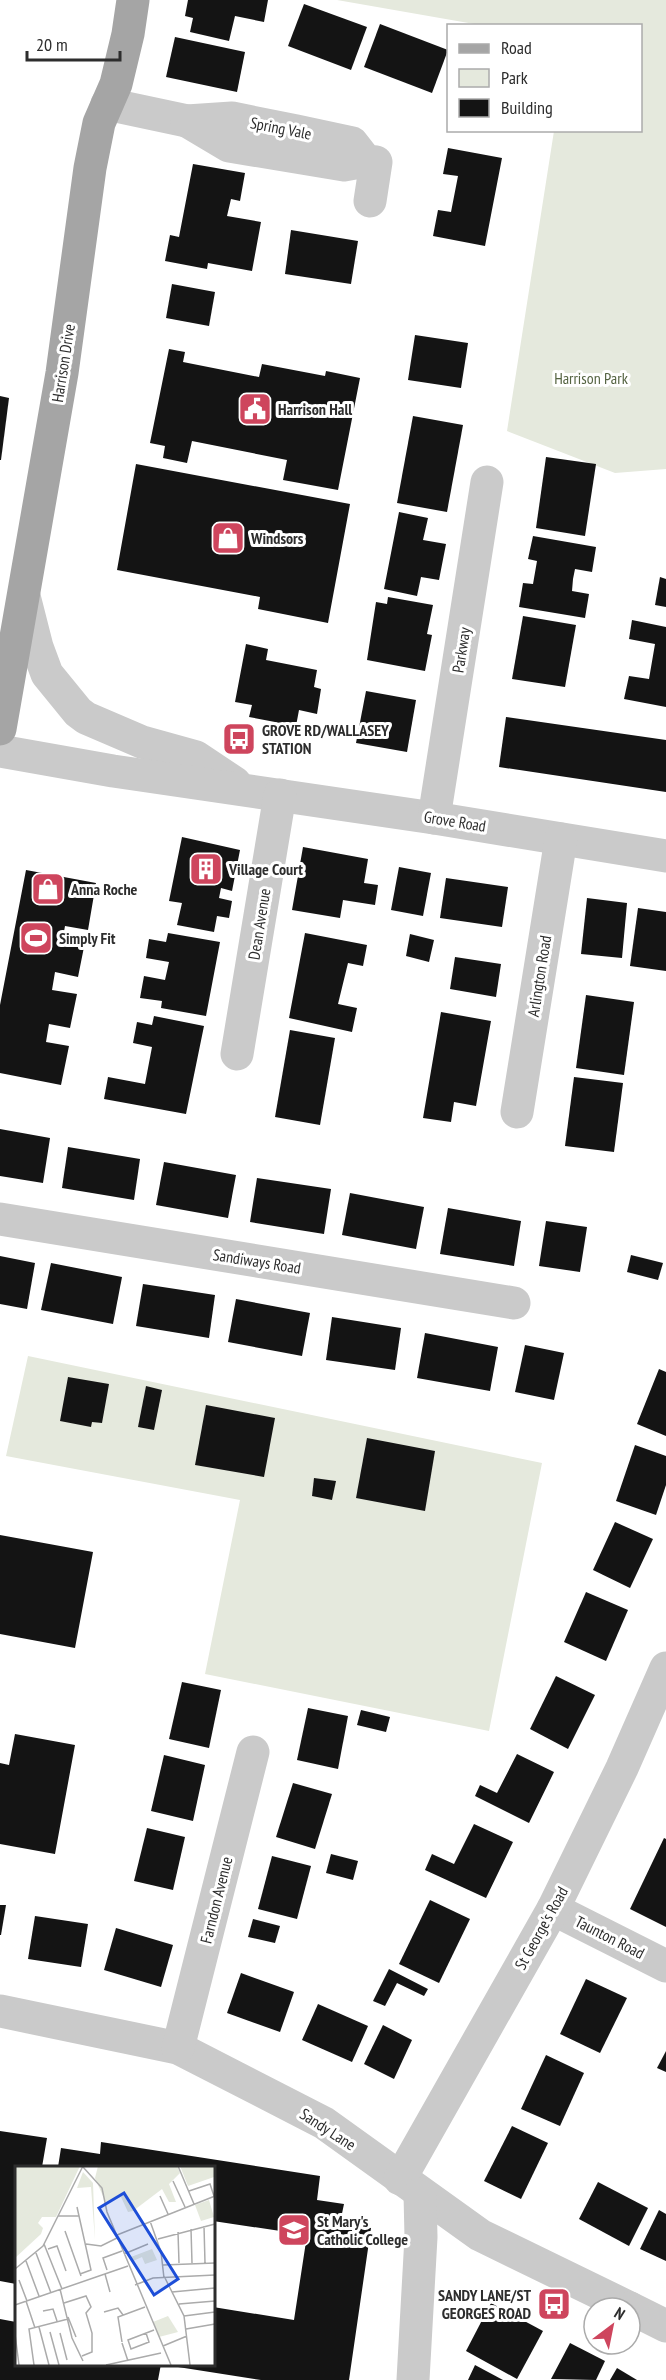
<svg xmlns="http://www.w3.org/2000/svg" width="666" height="2380" viewBox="0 0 666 2380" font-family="'PT Sans Narrow',sans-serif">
  <rect width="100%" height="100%" fill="#fff"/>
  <g fill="#e5e9dd">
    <polygon points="337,0 666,0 666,469 615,473 507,431 554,131 640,130 640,26 480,25"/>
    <polygon points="28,1356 542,1463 489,1731 205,1674 240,1500 6,1456"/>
  </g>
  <g fill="#141414">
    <polygon points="188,0 268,0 264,22 235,16 229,41 190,32 193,18 185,16"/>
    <polygon points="304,4 367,27 351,70 288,46"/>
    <polygon points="380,24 448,50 432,93 364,67"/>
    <polygon points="175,37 245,52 237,92 166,77"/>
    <polygon points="448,148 502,158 485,246 433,236 438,210 451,212 458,176 443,174"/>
    <polygon points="193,164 245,173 240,201 231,199 227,216 261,222 252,271 208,263 207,269 165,261 170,235 179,237"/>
    <polygon points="291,230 358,241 351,284 285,274"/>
    <polygon points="172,284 215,292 209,326 166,318"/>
    <polygon points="415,335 468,343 461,388 408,380"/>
    <polygon points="169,349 185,352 183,362 259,377 262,364 325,376 326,371 360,378 338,490 283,480 287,460 192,441 187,463 163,458 165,446 150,443"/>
    <polygon points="0,396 9,398 1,460 0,460"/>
    <polygon points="413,416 463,425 447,512 397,503"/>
    <polygon points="546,457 596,464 585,536 536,528"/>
    <polygon points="136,464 350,504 328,623 258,609 260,597 117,570"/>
    <polygon points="399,512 428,518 423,540 446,544 439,580 421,577 417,596 384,589"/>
    <polygon points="533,536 596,547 592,572 575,569 573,579 572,591 589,594 585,618 519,607 523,583 533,584 537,561 528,559"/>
    <polygon points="660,577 666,579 666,607 655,605"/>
    <polygon points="388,597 433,605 427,634 432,635 425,671 367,660 376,602 387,604"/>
    <polygon points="523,616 576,625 565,687 512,679"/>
    <polygon points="632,620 666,627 666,707 624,699 629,676 649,679 655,644 629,639"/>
    <polygon points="246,644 268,649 266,660 317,670 314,687 321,689 317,714 299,710 296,726 249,717 252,705 235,702"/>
    <polygon points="366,691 416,700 407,752 356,743"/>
    <polygon points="506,717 666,740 666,792 499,767"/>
    <polygon points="182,837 240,850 232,891 221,888 219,898 232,901 229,918 217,916 214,932 177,925 182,903 169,901"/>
    <polygon points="303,847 368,859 364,883 378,885 375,905 343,900 340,918 292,910"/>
    <polygon points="399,867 431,873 423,916 391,910"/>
    <polygon points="26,870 96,883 88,930 65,926 62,943 84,947 78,977 55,972 52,990 77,994 70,1028 49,1024 46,1042 69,1046 61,1085 0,1073 0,1005"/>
    <polygon points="446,878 508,887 502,927 440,918"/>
    <polygon points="587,898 627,903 622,958 581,954"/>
    <polygon points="638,908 666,912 666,971 630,966"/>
    <polygon points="168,933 220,942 206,1016 161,1008 162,1001 140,998 144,976 165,980 169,962 146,958 149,939 166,942"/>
    <polygon points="305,933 367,945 363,966 348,963 338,1004 357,1008 352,1032 289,1018"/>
    <polygon points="410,934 434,940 429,962 406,956"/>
    <polygon points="455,957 501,964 496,997 450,989"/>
    <polygon points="586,995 634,1002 624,1075 576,1068"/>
    <polygon points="441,1012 491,1021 476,1106 454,1102 451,1122 423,1118"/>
    <polygon points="154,1016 204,1026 186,1114 104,1099 108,1077 145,1084 152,1047 133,1043 137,1022 152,1025"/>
    <polygon points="290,1030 335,1038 320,1125 275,1117"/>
    <polygon points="574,1077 623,1083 614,1152 565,1146"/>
    <polygon points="0,1129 50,1138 43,1183 0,1176"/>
    <polygon points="68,1147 140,1159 134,1200 62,1188"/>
    <polygon points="164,1162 236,1175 228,1218 156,1205"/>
    <polygon points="257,1178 331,1189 324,1234 250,1222"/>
    <polygon points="350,1193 424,1207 416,1249 342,1235"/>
    <polygon points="448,1208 521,1221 514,1266 440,1254"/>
    <polygon points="546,1221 587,1227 580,1272 539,1266"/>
    <polygon points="631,1255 663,1263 658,1280 627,1272"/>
    <polygon points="0,1256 35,1263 27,1309 0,1304"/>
    <polygon points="51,1263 122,1277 113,1324 41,1310"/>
    <polygon points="143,1284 215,1295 209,1338 136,1326"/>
    <polygon points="236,1299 310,1313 302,1356 228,1342"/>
    <polygon points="332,1317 401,1328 395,1370 326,1360"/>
    <polygon points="425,1333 498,1347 490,1391 417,1378"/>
    <polygon points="525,1345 564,1353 554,1400 515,1392"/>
    <polygon points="659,1369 666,1372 666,1436 637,1424"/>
    <polygon points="68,1377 109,1384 102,1423 92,1422 91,1427 60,1421"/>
    <polygon points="146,1386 162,1390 154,1430 138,1427"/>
    <polygon points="206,1405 275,1418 264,1477 195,1465"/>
    <polygon points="367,1438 435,1451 425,1511 356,1498"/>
    <polygon points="635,1445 666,1456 666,1485 656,1515 616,1501"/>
    <polygon points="314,1478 336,1481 332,1500 312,1496"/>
    <polygon points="615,1522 653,1539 630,1588 593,1570"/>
    <polygon points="0,1535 93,1552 75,1648 0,1634"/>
    <polygon points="586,1592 628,1610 606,1661 564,1642"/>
    <polygon points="556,1676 595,1695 568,1749 530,1729"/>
    <polygon points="182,1682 221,1690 209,1748 169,1739"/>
    <polygon points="308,1708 348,1716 338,1769 297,1760"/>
    <polygon points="361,1710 390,1717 386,1732 357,1725"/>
    <polygon points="15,1734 75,1745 55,1854 0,1844 0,1763 9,1765"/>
    <polygon points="517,1754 554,1772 529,1823 475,1796 480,1785 497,1793"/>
    <polygon points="164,1755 205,1765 193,1821 151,1811"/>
    <polygon points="293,1783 332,1794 315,1849 276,1837"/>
    <polygon points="474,1824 513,1842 486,1898 425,1870 432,1854 454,1864"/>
    <polygon points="147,1828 185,1837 173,1890 134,1881"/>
    <polygon points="664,1838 666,1839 666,1927 630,1909"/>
    <polygon points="331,1854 358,1861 353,1880 326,1873"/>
    <polygon points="272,1856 311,1866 297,1919 258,1909"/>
    <polygon points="430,1900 470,1919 439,1983 399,1964"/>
    <polygon points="0,1905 6,1905 1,1935 0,1935"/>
    <polygon points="35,1916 88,1924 81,1967 28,1959"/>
    <polygon points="253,1919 280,1926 275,1943 248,1937"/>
    <polygon points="116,1928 173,1945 161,1987 104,1970"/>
    <polygon points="389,1969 428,1989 424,1996 397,1983 385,2006 373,2001"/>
    <polygon points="241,1973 294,1992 280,2032 227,2013"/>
    <polygon points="586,1979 627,1998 600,2053 560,2034"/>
    <polygon points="318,2004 368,2026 352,2062 302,2040"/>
    <polygon points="383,2025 412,2040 394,2079 364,2064"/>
    <polygon points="666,2051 666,2072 657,2068"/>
    <polygon points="546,2055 584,2073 560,2126 521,2109"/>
    <polygon points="512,2126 548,2143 521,2199 484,2181"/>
    <polygon points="0,2131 47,2138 42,2167 16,2167 16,2284 0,2281"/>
    <polygon points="101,2142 320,2176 317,2200 344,2204 340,2223 371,2228 349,2380 261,2380 178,2367 179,2364 213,2364 213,2307 294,2320 307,2235 213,2221 213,2167 58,2167 61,2148 100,2154"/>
    <polygon points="598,2182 648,2208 629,2246 579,2219"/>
    <polygon points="659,2210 666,2214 666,2261 640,2249"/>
    <polygon points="491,2303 543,2331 517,2379 466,2351"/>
    <polygon points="0,2319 16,2322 16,2364 161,2364 158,2380 0,2380"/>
    <polygon points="570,2343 605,2361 596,2380 551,2379"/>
    <polygon points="475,2365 503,2380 468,2380"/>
    <polygon points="617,2368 637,2380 610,2380"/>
  </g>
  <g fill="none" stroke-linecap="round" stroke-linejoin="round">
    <g stroke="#cacaca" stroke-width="33">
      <polyline points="107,104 187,121"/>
      <polyline points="366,161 352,143 296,131 232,118 187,121 229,146 344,165 366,161 376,162 370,201"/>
      <polyline points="24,596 37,647 47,674 78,712 86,718 142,742 196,757 235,783"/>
      <polyline points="0,751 113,771 434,818 666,856"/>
      <polyline points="434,818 487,482"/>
      <polyline points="237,1054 280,795"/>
      <polyline points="517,1112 561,839"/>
      <polyline points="0,1219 514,1303"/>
      <polyline points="553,1909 666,1966"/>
      <polyline points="0,2011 178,2048 324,2123 480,2235 630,2308"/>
      <polyline points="178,2048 253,1752"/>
      <polyline points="400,2179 553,1909 622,1768 666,1668"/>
      <polyline points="630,2308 666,2326"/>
      <polyline points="413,2380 421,2237 420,2194"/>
    </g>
    <polyline stroke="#a5a5a5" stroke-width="33" points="0,729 62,373 90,168 99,123 116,84 128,34 133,0"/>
  </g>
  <defs>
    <g id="civic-square" transform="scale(1.725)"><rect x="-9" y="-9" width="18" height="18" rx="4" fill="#ce455d" stroke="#fff"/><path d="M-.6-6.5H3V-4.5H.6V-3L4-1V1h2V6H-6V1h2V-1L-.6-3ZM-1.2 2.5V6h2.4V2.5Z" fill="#fff"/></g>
    <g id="shop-square" transform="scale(1.725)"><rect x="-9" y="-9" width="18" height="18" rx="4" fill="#ce455d" stroke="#fff"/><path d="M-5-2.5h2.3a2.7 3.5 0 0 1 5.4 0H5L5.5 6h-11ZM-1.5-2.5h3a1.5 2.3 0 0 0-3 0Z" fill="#fff"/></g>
    <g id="bus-square" transform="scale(1.725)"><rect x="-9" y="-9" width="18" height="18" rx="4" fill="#ce455d" stroke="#fff"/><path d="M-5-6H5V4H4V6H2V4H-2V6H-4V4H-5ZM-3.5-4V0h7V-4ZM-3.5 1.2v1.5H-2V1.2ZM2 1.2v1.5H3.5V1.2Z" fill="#fff"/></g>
    <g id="building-square" transform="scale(1.725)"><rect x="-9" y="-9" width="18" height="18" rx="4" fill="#ce455d" stroke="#fff"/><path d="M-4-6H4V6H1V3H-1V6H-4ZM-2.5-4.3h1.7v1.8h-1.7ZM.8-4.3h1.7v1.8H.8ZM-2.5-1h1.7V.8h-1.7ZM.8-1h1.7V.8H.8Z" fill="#fff"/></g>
    <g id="stadium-square" transform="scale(1.725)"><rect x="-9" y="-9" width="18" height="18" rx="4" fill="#ce455d" stroke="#fff"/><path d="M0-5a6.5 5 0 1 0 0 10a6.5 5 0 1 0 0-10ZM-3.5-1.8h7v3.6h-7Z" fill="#fff"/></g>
    <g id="school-square" transform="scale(1.725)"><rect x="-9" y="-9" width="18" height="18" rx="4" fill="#ce455d" stroke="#fff"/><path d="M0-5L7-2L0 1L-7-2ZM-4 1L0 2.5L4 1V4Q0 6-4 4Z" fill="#fff"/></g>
  </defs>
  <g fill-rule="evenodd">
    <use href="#civic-square" x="255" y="409"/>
    <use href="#shop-square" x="228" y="538"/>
    <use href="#bus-square" x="239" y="739"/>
    <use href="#building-square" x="206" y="869"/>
    <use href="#shop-square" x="48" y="889"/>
    <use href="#stadium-square" x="36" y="938"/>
    <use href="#school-square" x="294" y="2230"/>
    <use href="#bus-square" x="554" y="2304"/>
  </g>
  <g text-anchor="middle" stroke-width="6" stroke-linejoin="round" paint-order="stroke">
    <g font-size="16" fill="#2d2d2d" stroke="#fff">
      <text transform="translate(281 128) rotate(11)" y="6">Spring Vale</text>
      <text transform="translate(63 363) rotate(-81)" y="6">Harrison Drive</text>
      <text transform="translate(461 650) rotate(-81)" y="6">Parkway</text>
      <text transform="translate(455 821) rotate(9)" y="6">Grove Road</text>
      <text transform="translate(259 924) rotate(-81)" y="6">Dean Avenue</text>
      <text transform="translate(539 976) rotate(-81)" y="6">Arlington Road</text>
      <text transform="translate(257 1261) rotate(9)" y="6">Sandiways Road</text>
      <text transform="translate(216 1900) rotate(-76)" y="6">Farndon Avenue</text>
      <text transform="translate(541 1928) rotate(-61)" y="6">St George's Road</text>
      <text transform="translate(610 1937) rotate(27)" y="6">Taunton Road</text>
      <text transform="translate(328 2129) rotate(33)" y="6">Sandy Lane</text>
    </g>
    <g font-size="16" fill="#546341" stroke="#fff">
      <text x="591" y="384">Harrison Park</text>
    </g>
    <g font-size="16" font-weight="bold" fill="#2d2d2d" stroke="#fff" text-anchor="start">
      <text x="278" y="415">Harrison Hall</text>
      <text x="251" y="544">Windsors</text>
      <text x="262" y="736">GROVE RD/WALLASEY<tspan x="262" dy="18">STATION</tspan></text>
      <text x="229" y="875">Village Court</text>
      <text x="71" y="895">Anna Roche</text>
      <text x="59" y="944">Simply Fit</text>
      <text x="317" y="2227">St Mary's<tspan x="317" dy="18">Catholic College</tspan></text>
      <text x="531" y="2301" text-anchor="end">SANDY LANE/ST<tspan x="531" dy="18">GEORGES ROAD</tspan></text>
    </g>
  </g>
  <g transform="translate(15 2166)">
    <rect width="200" height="200" fill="#fff"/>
    <path d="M0,0h65l-24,51h-14l-4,6 5,5 -2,6 -26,24zM83,0h79l3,7 -11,11 7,18h-7l-7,-13 -29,22 -5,1 -7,-15 -15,6 -11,-25zM165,0h34v11l-26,9zM68,6l10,11 2,57 -4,-53 -14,1zM194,34l5,17 -13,4 -6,-16zM137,83l5,11 -12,4 -3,-7 -9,4 -2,-4zM153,150l10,16 -19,5 -6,-15z" fill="#e5e9dd"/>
    <path fill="none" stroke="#ababab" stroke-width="1.5" d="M163,0l16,38M68,1l19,21 5,24 64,153M158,15l12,26M174,25l21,-7 4,12M145,30l8,18M62,41l14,63 -11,4M43,50h21M135,55l11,31 3,26M189,60l1,37M176,63l1,34M50,65l16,45M163,66l1,31M102,69l98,-39M143,73l57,-15M29,78l18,45M71,78l15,2 16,-8M33,83l9,-3 9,25M21,87l15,40M109,88l24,-10M11,95l13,35M148,99l52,-2M0,103l28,-23 40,-80M92,104l-4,-12 19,-7M90,108l5,18M150,112l19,38 6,49M4,114l8,21M120,119l18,-7 62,-3M45,123l12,49 11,23M157,126l43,-4M11,135l9,27M49,137l22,-7 5,11 -5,6 6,20v19l-10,4M164,138l36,-3M0,139l113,-39M28,145l10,-2 4,12M89,146l14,-4 5,7M169,150l31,-4M53,151l8,20M24,161l10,38M171,163l29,-5M35,166l9,33M45,167l7,27M131,167l3,9 -18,7 -3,-9 26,-10M0,168l4,31M107,176l-4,-25 27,-10M107,177l6,18M148,180l24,-10M19,199l-5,-36 39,-10M91,199l55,-12"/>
    <path fill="#1d4ed8" fill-opacity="0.15" stroke="#1d4ed8" stroke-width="3" d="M109,27l54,86 -24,16 -55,-87z"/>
    <rect width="200" height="200" fill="none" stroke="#2d2d2d" stroke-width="3"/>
  </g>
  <rect x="447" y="24" width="195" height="108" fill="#ffffff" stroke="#ababab" stroke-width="1.5"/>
  <rect x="459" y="44" width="30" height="9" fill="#a5a5a5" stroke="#ababab" stroke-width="1.5"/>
  <text x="501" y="54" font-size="18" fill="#2d2d2d">Road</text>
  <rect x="459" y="69" width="30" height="18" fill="#e5e9dd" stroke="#ababab" stroke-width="1.5"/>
  <text x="501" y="84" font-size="18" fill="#2d2d2d">Park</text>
  <rect x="459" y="99" width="30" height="18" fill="#141414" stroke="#ababab" stroke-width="1.5"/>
  <text x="501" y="114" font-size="18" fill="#2d2d2d">Building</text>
  <g transform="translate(612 2326) rotate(32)"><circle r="28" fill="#ffffff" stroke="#ababab" stroke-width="1.5"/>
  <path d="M0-4.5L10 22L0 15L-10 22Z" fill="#ce455d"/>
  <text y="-9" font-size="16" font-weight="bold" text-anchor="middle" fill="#2d2d2d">N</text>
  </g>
  <path d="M27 51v9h93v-9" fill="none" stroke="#2d2d2d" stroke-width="3"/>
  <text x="36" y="51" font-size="18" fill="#2d2d2d" stroke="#ffffff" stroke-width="4.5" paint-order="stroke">20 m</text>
</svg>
